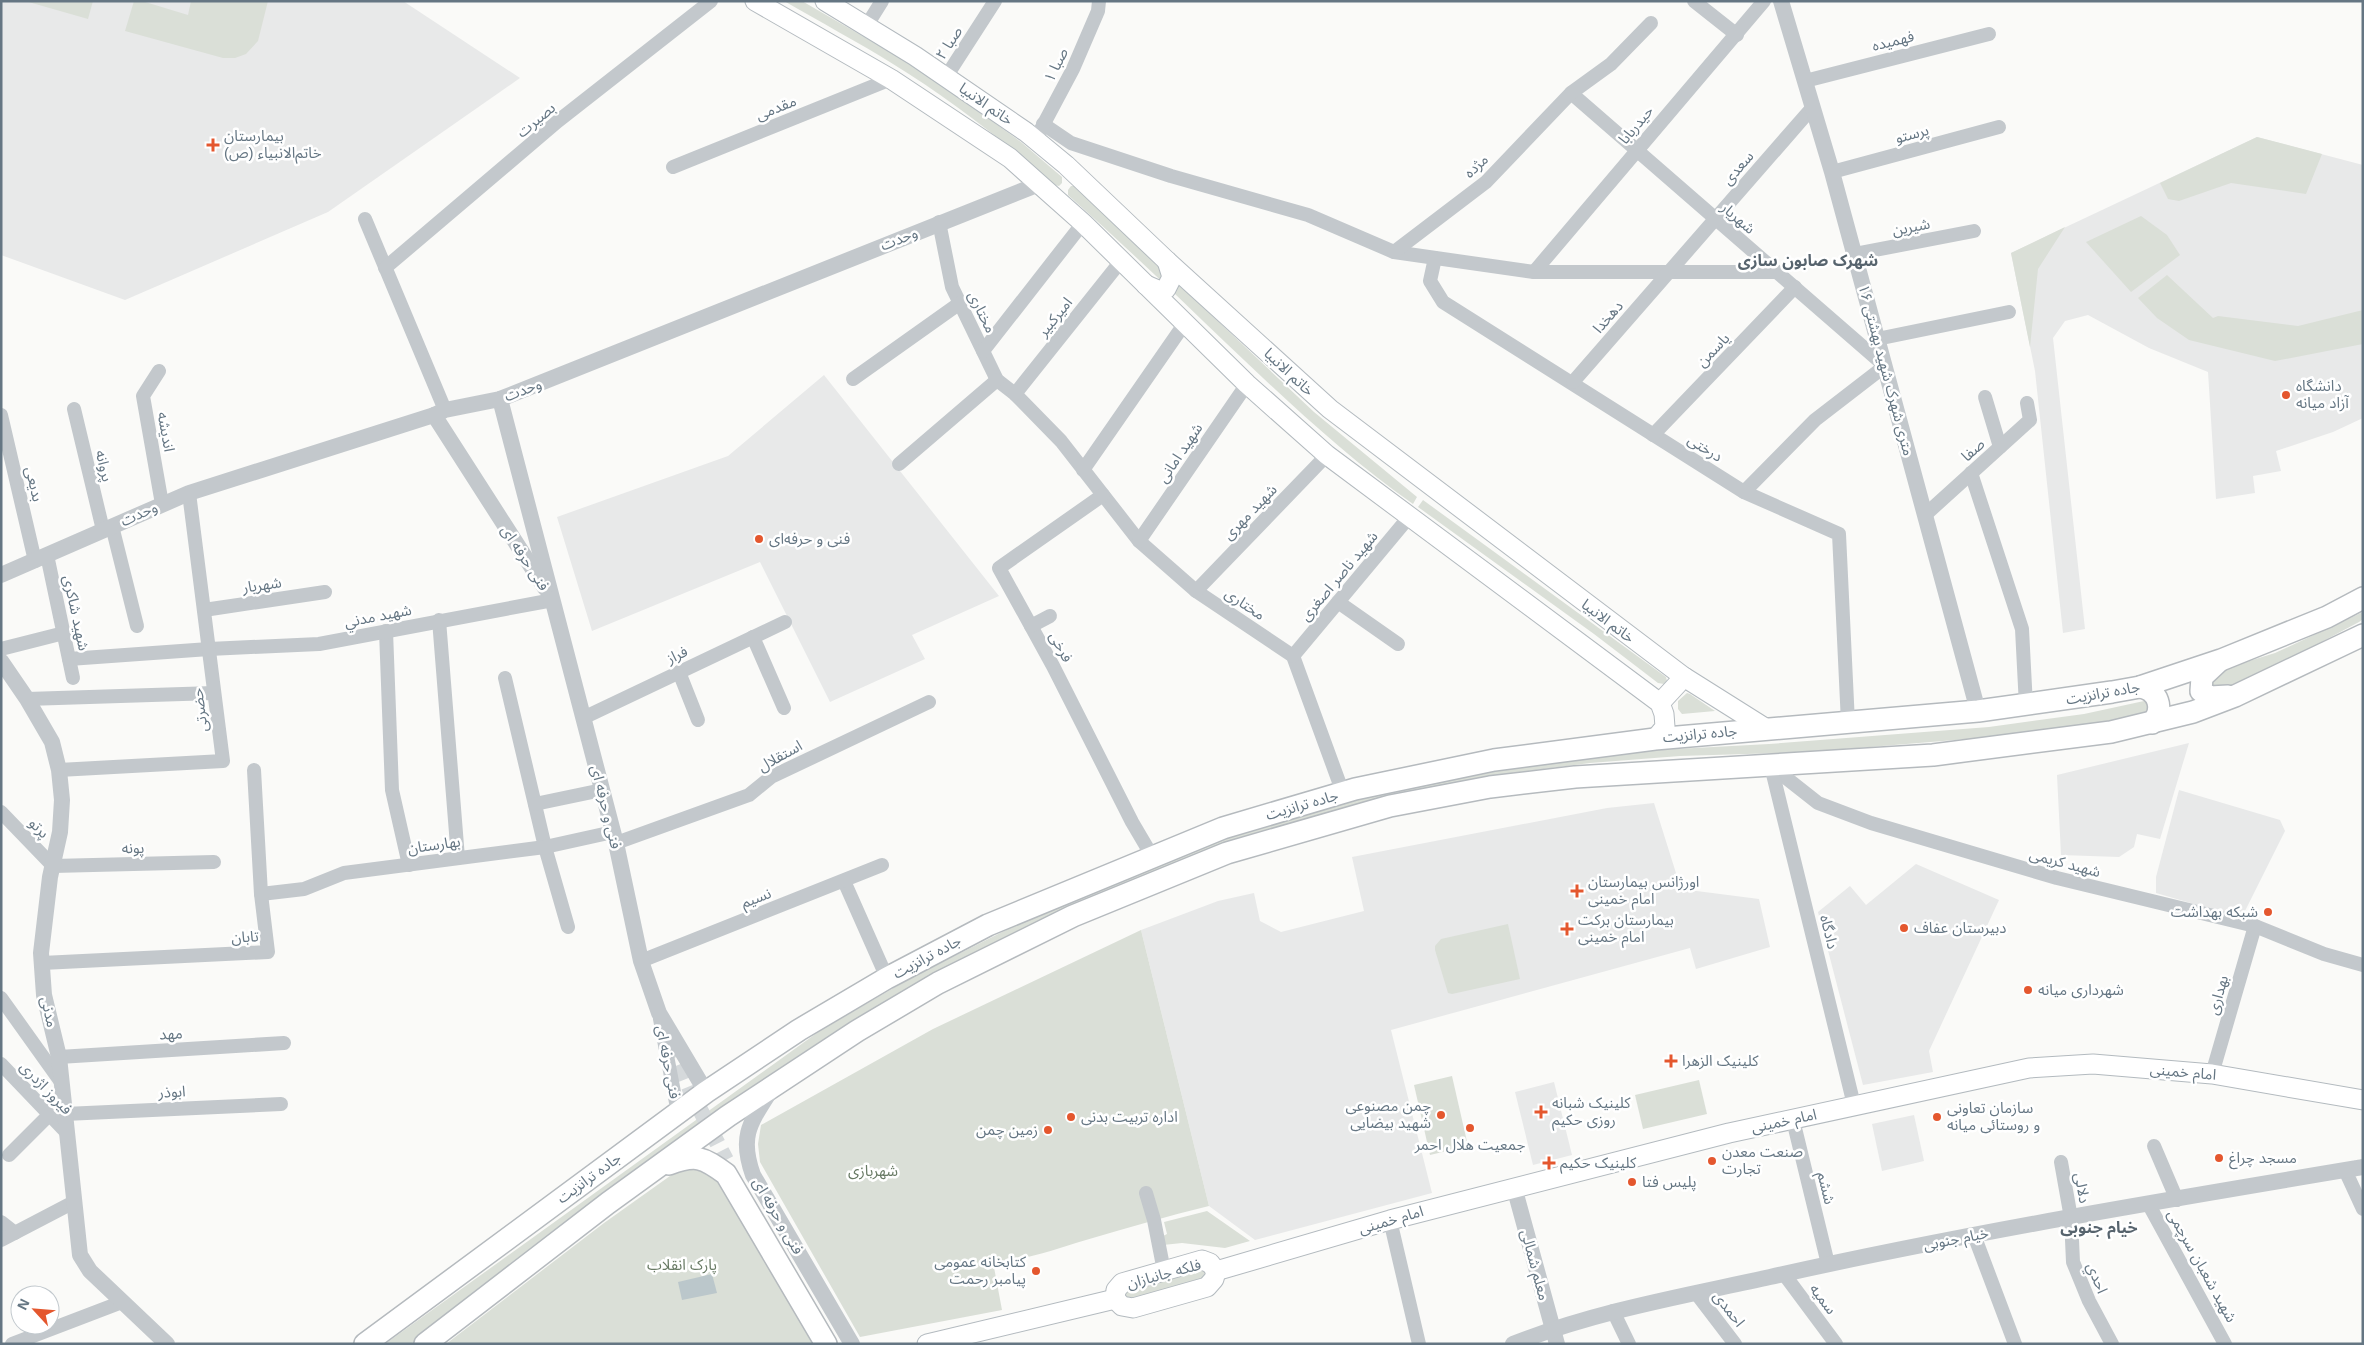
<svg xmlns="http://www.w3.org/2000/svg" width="2364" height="1345" viewBox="0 0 2364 1345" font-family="Helvetica,'Noto Sans Arabic',sans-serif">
  <rect width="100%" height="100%" fill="#fafaf8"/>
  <g fill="#e8e9e9">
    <polygon points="1,1 403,1 520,78 328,212 125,300 1,255"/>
    <polygon points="2257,137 2363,165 2363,418 2333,432 2276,451 2281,471 2253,476 2255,493 2216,499 2208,372 2149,348 2088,315 2065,321 2053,338 2085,629 2063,633 2035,371 2011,253"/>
    <polygon points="824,375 999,596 912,635 925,659 830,702 760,562 592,631 557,517 728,456"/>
    <polygon points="2189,743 2160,839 2137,834 2134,847 2119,857 2061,855 2057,775"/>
    <polygon points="2179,790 2280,820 2285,831 2244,913 2232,915 2156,893 2156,877"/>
    <polygon points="1654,803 1681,889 1759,899 1770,947 1696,969 1690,948 1391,1030 1432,1193 1255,1240 1209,1206 1141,930 1218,901 1254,893 1260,921 1281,932 1364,911 1352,857 1607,808"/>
    <polygon points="1916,864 1999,900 1929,1051 1933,1072 1863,1085 1818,912 1850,886 1866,905"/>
    <polygon points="1554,1082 1572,1155 1533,1165 1515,1092"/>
    <polygon points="1914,1115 1924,1161 1882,1171 1872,1124"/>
  </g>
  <g fill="#dadfd7">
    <polygon points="25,1 93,1 88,19"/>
    <polygon points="134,1 142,1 188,15 191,1 268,1 258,41 246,54 235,58 223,58 125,31"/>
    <path d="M784,1h18l95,55 56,37 68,49 41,35v6l-3,3 -5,-1c-50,-44 -104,-86 -161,-121 -35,-22 -73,-42 -109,-63z"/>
    <polygon points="2257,137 2322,154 2306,194 2231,183 2179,201 2168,199 2160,183"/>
    <path d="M1071,186h4l239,226 103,85 -4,7c-68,-48 -127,-104 -187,-161 -52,-50 -104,-100 -158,-148v-5z"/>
    <polygon points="2141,216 2167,235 2180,255 2131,292 2086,242"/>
    <polygon points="2065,227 2038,269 2030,347 2011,253"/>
    <polygon points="2167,275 2213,318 2218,316 2298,326 2363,310 2363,344 2275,361 2189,340 2157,318 2138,298"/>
    <polygon points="1423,500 1666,677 1667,681 1664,684 1658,683 1594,634 1418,507"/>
    <polygon points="2363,612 2363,619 2359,622 2295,656 2224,689 2218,690 2206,682 2217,671 2275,653"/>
    <polygon points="1687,693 1690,694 1715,711 1682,714 1678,709 1678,701"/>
    <polygon points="2144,701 2147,702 2149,709 2141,715 2041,733 1809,752 1680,756 1590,763 1497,775 1439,787 1197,854 1115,887 999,941 932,975 865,1013 795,1058 730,1104 411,1344 385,1344 821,1030 911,978 1052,907 1161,860 1278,820 1411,784 1529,762 1620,752 1769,744 1989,727 2084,714"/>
    <polygon points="1508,924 1520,979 1452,994 1448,993 1435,950 1435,946 1441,939"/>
    <path d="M1141,930l68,276c-41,10 -82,22 -123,34 -30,9 -62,21 -93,22l9,48 -142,27 -100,-175 -2,-18 3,-19 172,-96z"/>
    <polygon points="1452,1076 1468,1146 1430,1155 1414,1085"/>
    <polygon points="1699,1080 1707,1114 1643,1129 1635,1095"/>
    <polygon points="684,1166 715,1174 820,1344 446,1344 604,1223"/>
    <polygon points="1207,1211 1250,1241 1225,1248 1182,1243 1163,1245 1161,1237 1167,1234 1164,1222"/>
    <polygon points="1201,1264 1211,1278 1133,1305 1119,1291"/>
  </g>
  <polygon fill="#bbc7cb" points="712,1274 717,1293 682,1300 678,1282"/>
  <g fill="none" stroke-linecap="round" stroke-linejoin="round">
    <polyline stroke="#d5d9db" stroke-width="16" stroke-dasharray="16 8" stroke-linecap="butt" points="671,1042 692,1094 726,1160"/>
    <g stroke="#b3babf" stroke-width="21">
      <g id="secondary">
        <polyline points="755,1 891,79 1010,158 1083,223 1247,384 1327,455 1660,703 1664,714 1665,727 1655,739"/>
        <polyline points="825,1 915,56 1026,132 1066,165 1167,261 1330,409 1684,677 1765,728"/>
        <polyline points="1146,285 1160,291 1166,289 1172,277 1167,261"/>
        <polyline points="1660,703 1684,677"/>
        <polygon points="1202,1260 1210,1263 1216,1271 1214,1279 1207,1287 1133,1308 1122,1306 1115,1299 1116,1290 1122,1283"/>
        <polyline points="1216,1271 1390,1220 1729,1133 2029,1068 2093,1064 2212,1074 2363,1100"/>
        <polyline points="927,1344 1115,1299"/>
      </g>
    </g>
    <g stroke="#b5babe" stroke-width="24">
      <g id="primary">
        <polyline points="2218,662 2202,677 2201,691 2210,697 2228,696"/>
        <path d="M2140,687c18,3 25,22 12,36"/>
        <path d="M669,1164c27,-10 34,-7 57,10l100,170"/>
        <polyline points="365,1344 706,1092 799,1030 887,978 988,925 1223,828 1355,789 1494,760 1655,739 1978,711 2112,692 2140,687 2221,660 2327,617 2363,598"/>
        <polyline points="425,1344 608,1203 728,1116 857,1031 938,983 1073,916 1227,853 1390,806 1490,787 1575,777 1933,755 2111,732 2193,712 2235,696 2363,635"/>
      </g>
    </g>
    <g stroke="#c3c8cc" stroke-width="14">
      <polyline points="1694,1 1737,35"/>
      <polyline points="867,25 882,1"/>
      <polyline points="946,77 995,1"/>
      <polyline points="1805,81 1989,34"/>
      <polyline points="1571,93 1885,366 1815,420 1744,492"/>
      <polyline points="1043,124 1071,143 1171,176 1308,215 1394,252 1534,272 1776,272"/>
      <polyline points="1040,131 1073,69 1098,11 1099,1"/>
      <polyline points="673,167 891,79"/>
      <polyline points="1832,172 1999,127"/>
      <polyline points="365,219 445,410"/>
      <polyline points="939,222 952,287 997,380 1015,394 1061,441 1139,541 1196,591 1293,656 1343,793"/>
      <polyline points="1394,252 1486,182 1571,93 1611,64 1651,23"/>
      <polyline points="1854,254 1974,231"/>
      <polyline points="1435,258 1430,281 1443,302 1744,492 1839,534 1848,723"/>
      <polyline points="385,268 558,121 711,1"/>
      <polyline points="1534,272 1764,1"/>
      <polyline points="1877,339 2009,312"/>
      <polyline points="983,351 1083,223"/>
      <polyline points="159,371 143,396 162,504"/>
      <polyline points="853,379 960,303"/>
      <polyline points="1573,382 1812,108"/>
      <polyline points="1015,394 1121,261"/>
      <polyline points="1985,397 2000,447"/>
      <polyline points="74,409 103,530"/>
      <polyline points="1,415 35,561"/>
      <polyline points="1653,435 1795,287"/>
      <polyline points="899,464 997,380"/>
      <polyline points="1083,470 1185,323"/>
      <polyline points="1971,473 2022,629 2026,706"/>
      <polyline points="1103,495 999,568 1053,666 1132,822 1152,856"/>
      <polyline points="1925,515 2030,420 2027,403"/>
      <polyline points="112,526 137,626"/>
      <polyline points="1139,541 1247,384"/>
      <polyline points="47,555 73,678"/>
      <polyline points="1196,591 1327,455"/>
      <polyline points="1338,602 1398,644"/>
      <polyline points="204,610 325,592"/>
      <polyline points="439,620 458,858"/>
      <polyline points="1031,626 1050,616"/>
      <polyline points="386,631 392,790 409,865"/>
      <polyline points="753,637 784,708"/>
      <polyline points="1,649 64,633"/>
      <polyline points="1293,656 1409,517"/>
      <polyline points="69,659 209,649 319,644 553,600"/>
      <polyline points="679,672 698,720"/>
      <polyline points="505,678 545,847 568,927"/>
      <polyline points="27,699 214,693"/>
      <polyline points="583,718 785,622"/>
      <polyline points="1771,766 1818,803 1871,823 2057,878 2255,926 2324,954 2363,965"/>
      <polyline points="1771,766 1854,1105"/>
      <polyline points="59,770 223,761 189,493"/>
      <polyline points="535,804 602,790"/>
      <polyline points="1,812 53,866 214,862"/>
      <polyline points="616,843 749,795 771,777 929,702"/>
      <polyline points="844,881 887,978"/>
      <polyline points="261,894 304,889 344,873 545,847 613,832"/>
      <polyline points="641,961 882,865"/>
      <polyline points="42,963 268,952 261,894 254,770"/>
      <polyline points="1,998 61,1082"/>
      <polyline points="660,1019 678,1113"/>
      <polyline points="59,1057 284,1043"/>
      <polyline points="1,1064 67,1133"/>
      <polyline points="2212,1074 2255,926"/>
      <polyline points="65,1114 281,1104"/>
      <polyline points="1793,1120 1828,1264"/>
      <polyline points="2154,1146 2177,1200"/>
      <polyline points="9,1155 49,1115"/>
      <polyline points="2061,1162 2071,1218 2073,1262 2089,1301 2112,1344"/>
      <polyline points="2345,1170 2363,1209"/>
      <polyline points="1146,1193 1154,1220 1164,1271"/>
      <polyline points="2149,1205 2225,1344"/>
      <polyline points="1390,1220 1419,1344"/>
      <polyline points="1,1222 15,1233"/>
      <polyline points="1974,1235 2015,1344"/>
      <polyline points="1,1240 74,1202"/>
      <polyline points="1784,1274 1836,1344"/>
      <polyline points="1696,1293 1735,1344"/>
      <polyline points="1613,1311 1629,1344"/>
      <polyline points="12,1344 122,1302"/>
    </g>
    <g stroke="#c3c8cc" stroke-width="16">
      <polyline points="1781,1 1832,172 1978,711"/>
      <polyline points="500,399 616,843 641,961 659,1013 706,1092"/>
      <polyline points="434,415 545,588"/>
      <polyline points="1,575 189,493 434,415 445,410 500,399 1039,184"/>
      <polyline points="1,661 27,699 52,742 59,770 62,800 60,832 50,877 41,953 44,995 59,1057 80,1255 90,1271 167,1344"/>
      <path d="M771,1090c-21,33 -32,46 -18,85l99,169"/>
      <polyline points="1514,1187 1557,1344"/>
      <path d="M1513,1344c83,-33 171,-48 257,-67 196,-44 395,-77 593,-110"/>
    </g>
    <use href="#secondary" stroke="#fff" stroke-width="19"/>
    <use href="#primary" stroke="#fff" stroke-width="21"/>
  </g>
  <g fill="#e4572e" stroke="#fff" stroke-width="2">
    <path d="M210.5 137.5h5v5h5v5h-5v5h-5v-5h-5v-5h5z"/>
    <circle cx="2286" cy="395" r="5"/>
    <circle cx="759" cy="539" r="5"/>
    <path d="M1574.5 883.5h5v5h5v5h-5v5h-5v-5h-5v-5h5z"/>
    <circle cx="2268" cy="912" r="5"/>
    <circle cx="1904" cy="928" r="5"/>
    <path d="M1564.5 921.5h5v5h5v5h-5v5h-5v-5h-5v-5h5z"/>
    <circle cx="2028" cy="990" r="5"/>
    <path d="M1668.5 1053.5h5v5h5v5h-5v5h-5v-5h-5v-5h5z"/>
    <path d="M1538.5 1104.5h5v5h5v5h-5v5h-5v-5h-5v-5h5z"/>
    <circle cx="1441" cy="1115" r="5"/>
    <circle cx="1071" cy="1117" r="5"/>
    <circle cx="1937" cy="1117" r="5"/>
    <circle cx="1470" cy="1128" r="5"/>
    <circle cx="1048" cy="1130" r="5"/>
    <circle cx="2219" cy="1158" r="5"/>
    <circle cx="1712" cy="1161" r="5"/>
    <path d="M1546.5 1155.5h5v5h5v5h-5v5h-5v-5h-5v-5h5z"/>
    <circle cx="1632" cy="1182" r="5"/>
    <circle cx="1036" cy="1271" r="5"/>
  </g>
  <g text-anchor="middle" stroke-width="5" stroke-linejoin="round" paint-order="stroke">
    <g font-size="15" fill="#657683" stroke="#fff">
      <text transform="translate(1893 41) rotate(-14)" y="5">فهمیده</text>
      <text transform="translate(949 43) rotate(-57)" y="5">صبا ۲</text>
      <text transform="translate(1056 65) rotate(-64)" y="5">صبا ۱</text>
      <text transform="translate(986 104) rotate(35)" y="5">خاتم الانبیا</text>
      <text transform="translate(776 108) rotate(-22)" y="5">مقدمی</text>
      <text transform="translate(536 120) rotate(-40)" y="5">بصيرت</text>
      <text transform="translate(1636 125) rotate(-50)" y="5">حیدربابا</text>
      <text transform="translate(1912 134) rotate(-15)" y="5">پرستو</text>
      <text transform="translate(1476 166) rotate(-43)" y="5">مژده</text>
      <text transform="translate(1738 168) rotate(-49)" y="5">سعدی</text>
      <text transform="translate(1738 218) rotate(41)" y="5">شهریار</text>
      <text transform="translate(1911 227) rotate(-11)" y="5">شیرین</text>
      <text transform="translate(899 239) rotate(-22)" y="5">وحدت</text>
      <text transform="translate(982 312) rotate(64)" y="5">مختاری</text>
      <text transform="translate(1055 317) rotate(-51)" y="5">امیرکبیر</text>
      <text transform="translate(1608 317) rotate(-49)" y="5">دهخدا</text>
      <text transform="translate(1713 350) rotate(-46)" y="5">یاسمن</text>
      <text transform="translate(1886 370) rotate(75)" y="5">۱۶ متری شهرک شهيد بهشتی</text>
      <text transform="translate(1289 372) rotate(43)" y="5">خاتم الانبیا</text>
      <text transform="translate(523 390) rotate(-21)" y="5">وحدت</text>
      <text transform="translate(166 432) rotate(80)" y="5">اندیشه</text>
      <text transform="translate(1705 448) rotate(32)" y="5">درختی</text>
      <text transform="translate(1973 450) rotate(-42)" y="5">صفا</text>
      <text transform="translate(1180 453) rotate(-56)" y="5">شهید امانی</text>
      <text transform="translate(104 466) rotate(77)" y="5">پروانه</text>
      <text transform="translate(34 484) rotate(77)" y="5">بدیعی</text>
      <text transform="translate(1250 512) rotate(-46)" y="5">شهید مهری</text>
      <text transform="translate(139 514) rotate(-24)" y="5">وحدت</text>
      <text transform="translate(525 558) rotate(57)" y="5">فنی حرفه ای</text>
      <text transform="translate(1339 576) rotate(-50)" y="5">شهید ناصر اصغری</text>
      <text transform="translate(262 585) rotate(-8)" y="5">شهریار</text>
      <text transform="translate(1245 604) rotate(34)" y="5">مختاری</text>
      <text transform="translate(76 613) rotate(78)" y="5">شهید شاکری</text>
      <text transform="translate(378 616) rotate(-11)" y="5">شهيد مدني</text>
      <text transform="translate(1608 621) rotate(37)" y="5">خاتم الانبیا</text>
      <text transform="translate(1061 647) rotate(62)" y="5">فرخی</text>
      <text transform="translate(677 655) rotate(-25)" y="5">فراز</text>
      <text transform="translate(2103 693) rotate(-10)" y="5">جاده ترانزیت</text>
      <text transform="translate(200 710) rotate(-97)" y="5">حضرتی</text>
      <text transform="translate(1700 734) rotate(-5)" y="5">جاده ترانزیت</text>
      <text transform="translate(780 756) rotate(-29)" y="5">استقلال</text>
      <text transform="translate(1302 805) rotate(-16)" y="5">جاده ترانزیت</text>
      <text transform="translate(606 807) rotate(76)" y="5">فنی و حرفه ای</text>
      <text transform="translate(39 828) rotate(46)" y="5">پرتو</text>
      <text transform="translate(434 845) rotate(-8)" y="5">بهارستان</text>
      <text transform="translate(133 848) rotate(-1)" y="5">پونه</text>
      <text transform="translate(2065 863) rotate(15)" y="5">شهید کریمی</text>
      <text transform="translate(756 898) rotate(-21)" y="5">نسيم</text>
      <text transform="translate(1829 932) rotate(76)" y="5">دادگاه</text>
      <text transform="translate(245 937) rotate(-3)" y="5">تابان</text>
      <text transform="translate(927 957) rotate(-28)" y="5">جاده ترانزیت</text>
      <text transform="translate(2218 995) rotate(-74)" y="5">بهداری</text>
      <text transform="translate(49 1012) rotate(77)" y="5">مدنی</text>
      <text transform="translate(171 1034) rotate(-3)" y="5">مهد</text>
      <text transform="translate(668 1062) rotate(79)" y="5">فنی حرفه ای</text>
      <text transform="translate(2183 1072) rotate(5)" y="5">امام خمینی</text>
      <text transform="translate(46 1088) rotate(46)" y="5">فیروز اژدری</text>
      <text transform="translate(172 1092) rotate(-3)" y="5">ابوذر</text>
      <text transform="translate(1784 1121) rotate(-12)" y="5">امام خمینی</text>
      <text transform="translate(589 1178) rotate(-36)" y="5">جاده ترانزیت</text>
      <text transform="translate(1826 1188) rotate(76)" y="5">ششم</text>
      <text transform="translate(2082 1188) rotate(80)" y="5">دلالی</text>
      <text transform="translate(778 1216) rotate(60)" y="5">فنی و حرفه ای</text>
      <text transform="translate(1391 1220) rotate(-16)" y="5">امام خمینی</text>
      <text transform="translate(1956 1239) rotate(-11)" y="5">خیام جنوبی</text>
      <text transform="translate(1535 1265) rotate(75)" y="5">معلم شمالی</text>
      <text transform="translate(2202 1266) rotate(61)" y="5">شهید شعبان سرچمی</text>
      <text transform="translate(1164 1274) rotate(-15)" y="5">فلکه جانبازان</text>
      <text transform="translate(2097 1278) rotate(68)" y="5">احدي</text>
      <text transform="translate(1823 1299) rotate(53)" y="5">سميه</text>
      <text transform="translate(1729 1309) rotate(52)" y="5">احمدی</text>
    </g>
    <g font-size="15" fill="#657683" stroke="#fff" text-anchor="start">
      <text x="224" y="141">بیمارستان<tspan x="224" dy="17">خاتم‌الانبیاء (ص)</tspan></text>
      <text x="2296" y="391">دانشگاه<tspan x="2296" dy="17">آزاد میانه</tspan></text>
      <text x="769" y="544">فنی و حرفه‌ای</text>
      <text x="1588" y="887">اورژانس بیمارستان<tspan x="1588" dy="17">امام خمینی</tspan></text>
      <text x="2258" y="917" text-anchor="end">شبکه بهداشت</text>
      <text x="1578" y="925">بیمارستان برکت<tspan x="1578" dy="17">امام خمینی</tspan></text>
      <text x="1914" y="933">دبیرستان عفاف</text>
      <text x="2038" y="995">شهرداری میانه</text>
      <text x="1682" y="1066">کلینیک الزهرا</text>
      <text x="1552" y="1108">کلینیک شبانه<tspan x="1552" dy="17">روزی حکیم</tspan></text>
      <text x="1431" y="1111" text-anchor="end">چمن مصنوعی<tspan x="1431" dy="17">شهید بیضایی</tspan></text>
      <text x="1947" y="1113">سازمان تعاونی<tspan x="1947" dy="17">و روستائی میانه</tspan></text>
      <text x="1081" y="1122">اداره تربیت بدنی</text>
      <text x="1038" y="1135" text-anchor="end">زمین چمن</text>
      <text x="1470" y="1150" text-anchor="middle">جمعیت هلال احمر</text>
      <text x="1722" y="1157">صنعت معدن<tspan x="1722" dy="17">تجارت</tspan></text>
      <text x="2229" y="1163">مسجد چراغ</text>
      <text x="1560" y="1168">کلینیک حکیم</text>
      <text x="1642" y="1187">پلیس فتا</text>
      <text x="1026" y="1267" text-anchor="end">کتابخانه عمومی<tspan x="1026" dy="17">پیامبر رحمت</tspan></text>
    </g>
    <g font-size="15" fill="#687a64" stroke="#fff">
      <text x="873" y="1176">شهربازی</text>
      <text x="682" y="1270">پارک انقلاب</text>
    </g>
    <g font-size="16" font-weight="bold" fill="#57646e" stroke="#fff">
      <text x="1808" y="266">شهرک صابون سازی</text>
      <text x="2099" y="1233">خیام جنوبی</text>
    </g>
  </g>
  <rect width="2364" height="1345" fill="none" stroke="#657683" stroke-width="5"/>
  <g transform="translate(35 1310) rotate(296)"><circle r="24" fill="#ffffff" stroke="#c1c8cd"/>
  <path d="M0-4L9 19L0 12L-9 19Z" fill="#e4572e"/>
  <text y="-8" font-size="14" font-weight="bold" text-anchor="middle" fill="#657683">N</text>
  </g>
</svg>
